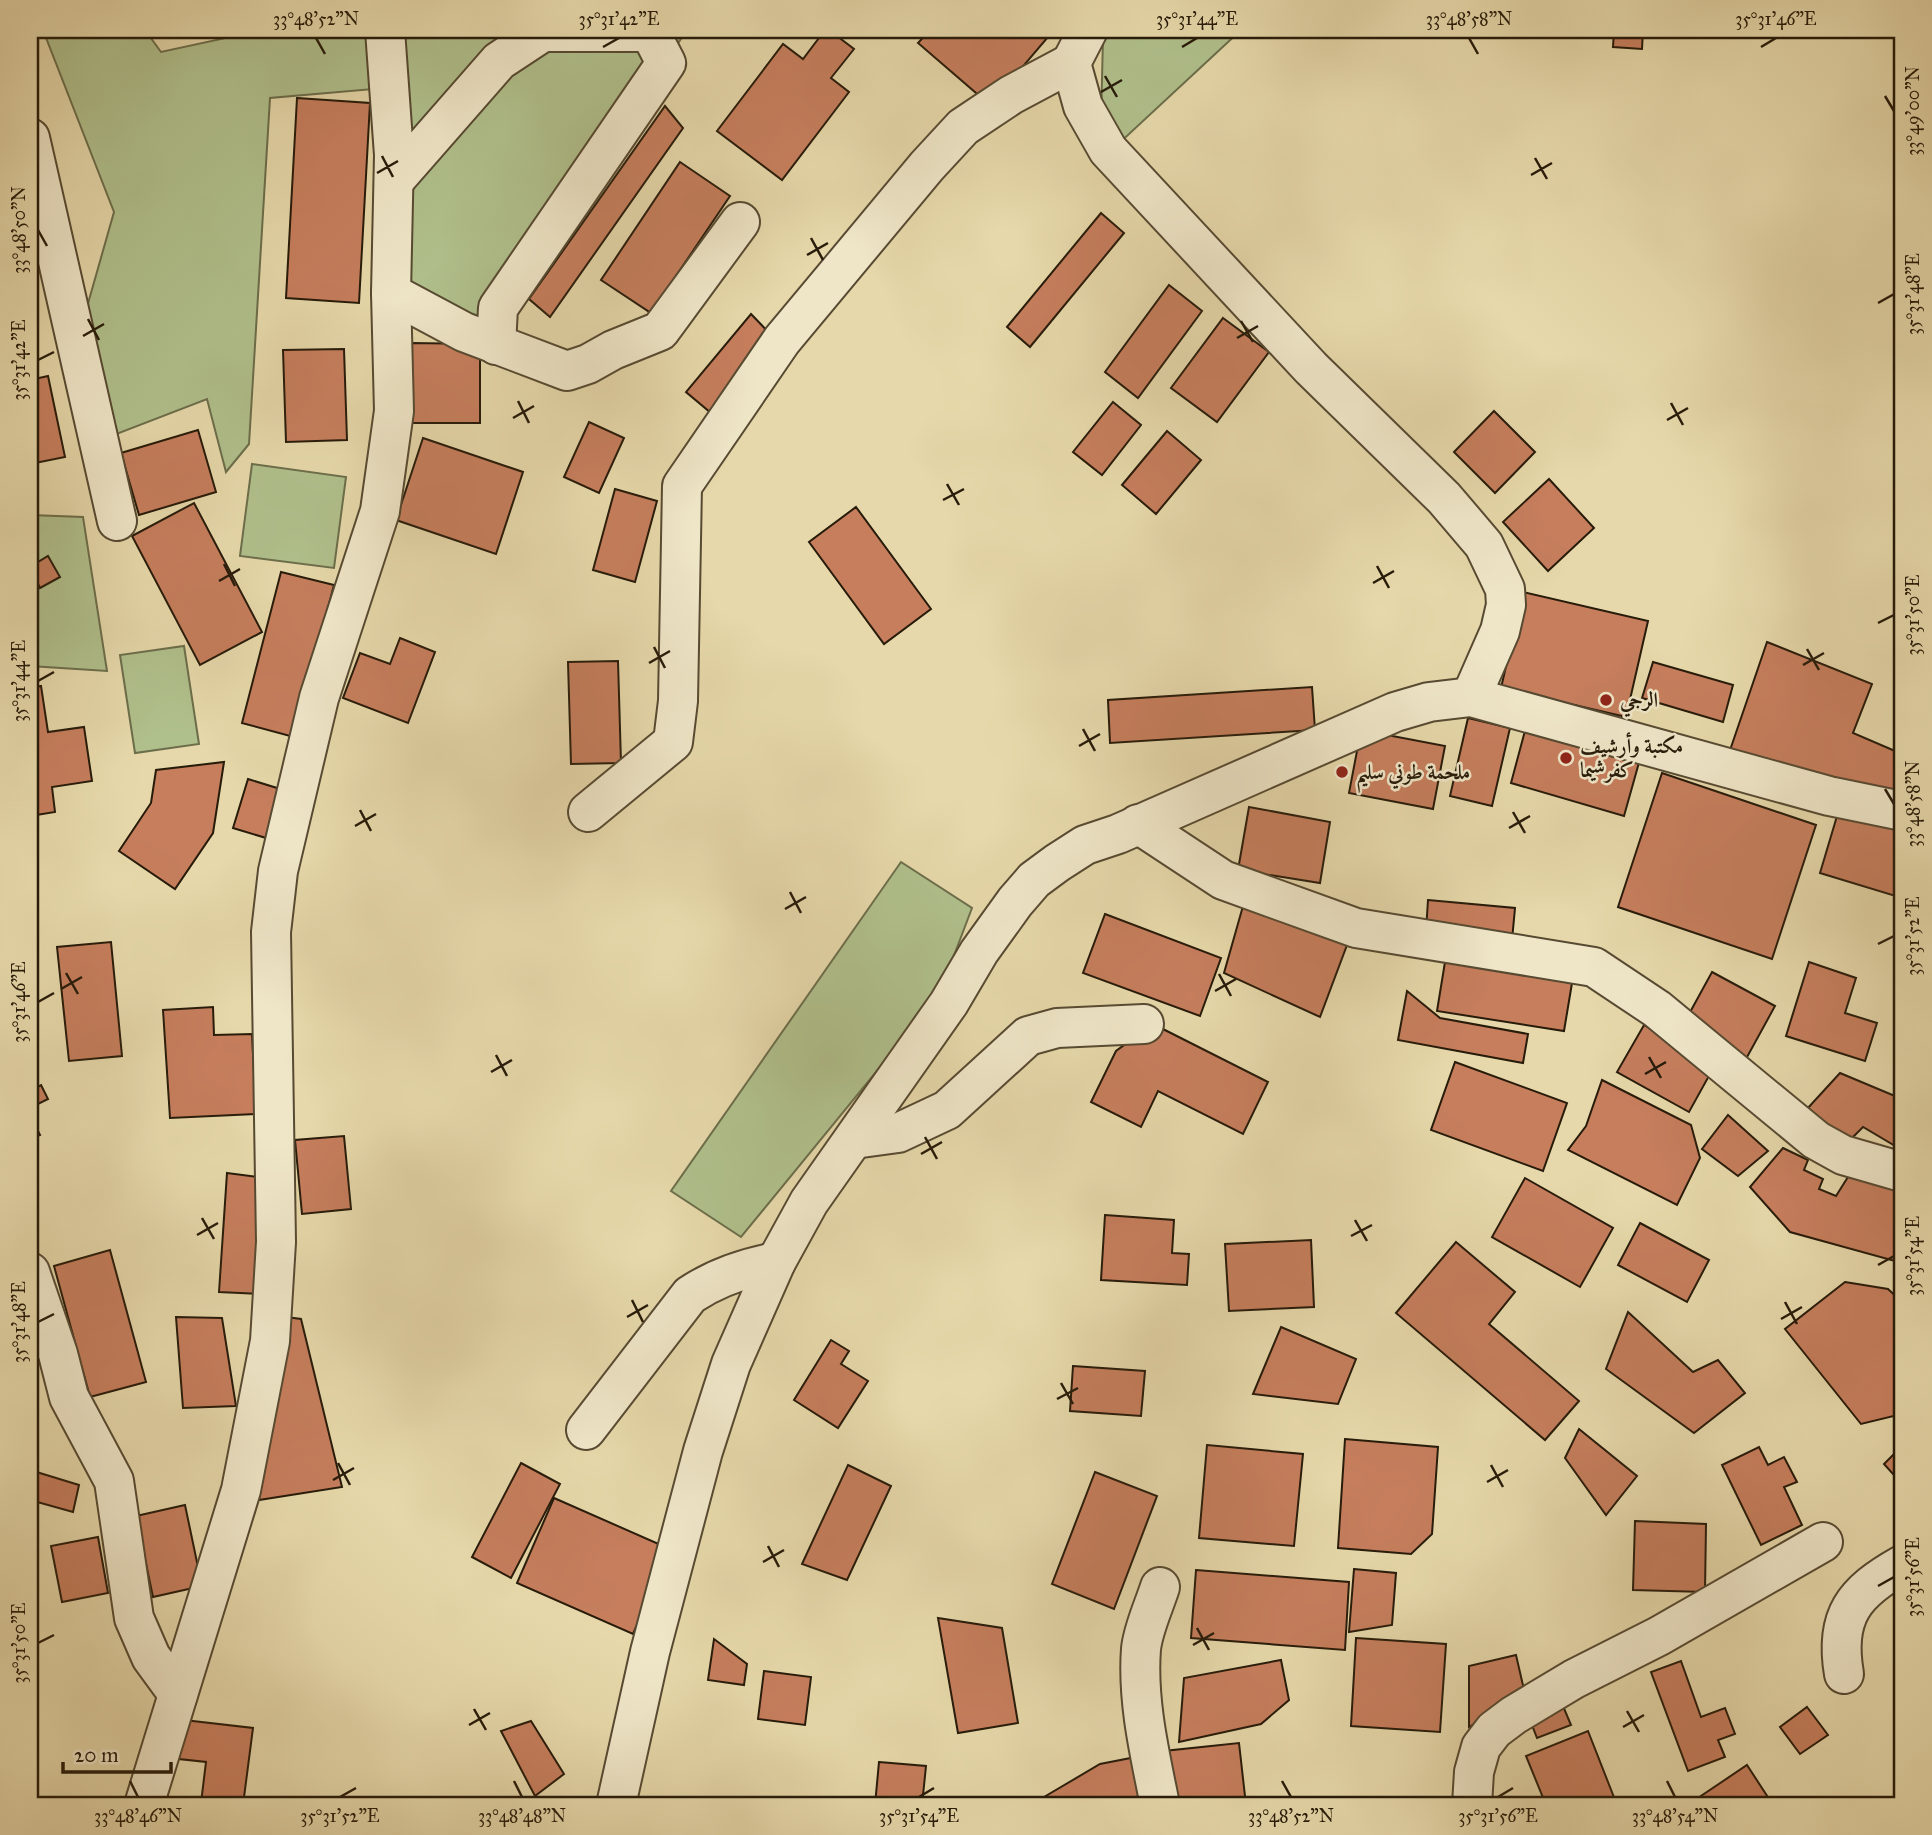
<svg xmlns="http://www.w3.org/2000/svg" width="1932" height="1835" viewBox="0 0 1932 1835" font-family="'IM FELL Great Primer',Amiri,serif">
  <rect width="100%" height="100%" fill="#e6d8aa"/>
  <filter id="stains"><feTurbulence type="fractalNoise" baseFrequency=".00286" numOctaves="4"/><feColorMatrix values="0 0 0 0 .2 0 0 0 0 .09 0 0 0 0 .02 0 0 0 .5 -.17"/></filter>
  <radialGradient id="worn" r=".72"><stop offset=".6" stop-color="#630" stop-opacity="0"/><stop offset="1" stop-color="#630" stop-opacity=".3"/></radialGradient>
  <g fill="#b0c08c" stroke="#6c6e4b" stroke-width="2">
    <polygon points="43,30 145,30 161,52 235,36 236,30 687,30 482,330 387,265 396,87 270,98 249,444 226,472 207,399 114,435 87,307 114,212"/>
    <polygon points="1112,30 1241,30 1100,161 1103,38"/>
    <polygon points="252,464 346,477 334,568 240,556"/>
    <polygon points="30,515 83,517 107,671 30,666"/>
    <polygon points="184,646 199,744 135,753 120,655"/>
    <polygon points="901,862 972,908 939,995 741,1237 671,1191"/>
  </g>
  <g fill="#c67e5d" stroke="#271b0a" stroke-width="2">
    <polygon points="825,30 829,30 854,49 831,78 849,92 782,180 717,131 783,44 803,59"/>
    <polygon points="930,30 1054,30 990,105 918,43"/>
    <polygon points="1614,30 1643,30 1642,49 1613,47"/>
    <polygon points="297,98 370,103 359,303 286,298"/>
    <polygon points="665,106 683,128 550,317 529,299"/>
    <polygon points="680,162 730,196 651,313 601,280"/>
    <polygon points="1101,213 1124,233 1030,347 1007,327"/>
    <polygon points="1169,285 1202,311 1138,398 1105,372"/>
    <polygon points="751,314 776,340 717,418 686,392"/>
    <polygon points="1223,318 1269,352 1217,422 1171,388"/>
    <polygon points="411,343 480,344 480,423 411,423"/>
    <polygon points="344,349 347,440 286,442 283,350"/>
    <polygon points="48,376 65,457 30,464 30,380"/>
    <polygon points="1113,402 1141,425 1102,475 1073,452"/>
    <polygon points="1494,411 1535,452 1495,493 1454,452"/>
    <polygon points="589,422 624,438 599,493 564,477"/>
    <polygon points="198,430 216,492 139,515 121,453"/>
    <polygon points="1167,431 1201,460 1156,514 1122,485"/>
    <polygon points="423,438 523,472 496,554 396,520"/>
    <polygon points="1549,479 1594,528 1548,571 1503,522"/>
    <polygon points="615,489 657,501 635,582 593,570"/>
    <polygon points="194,503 262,632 200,665 132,536"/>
    <polygon points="856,507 931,609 884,644 809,542"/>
    <polygon points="48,556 60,577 40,588 30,567"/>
    <polygon points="281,572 334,585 294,737 242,723"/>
    <polygon points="1523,592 1648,621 1626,717 1501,688"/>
    <polygon points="400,638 435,652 408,723 343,698 360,653 390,664"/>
    <polygon points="1767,642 1872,684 1853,733 1902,754 1902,803 1727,759"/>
    <polygon points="618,661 621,763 571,764 568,662"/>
    <polygon points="1653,662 1733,685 1723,722 1642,698"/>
    <polygon points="41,686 48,732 84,727 92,781 52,787 55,812 30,816 30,688"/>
    <polygon points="1312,687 1315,730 1110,743 1108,700"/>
    <polygon points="1468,718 1510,728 1492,806 1450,796"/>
    <polygon points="1526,727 1640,759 1624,816 1511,783"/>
    <polygon points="1361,730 1445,746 1433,809 1349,793"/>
    <polygon points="224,762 213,833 175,889 119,851 151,803 156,770"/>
    <polygon points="1662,773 1816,825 1772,959 1618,907"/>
    <polygon points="248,779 290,792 276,841 233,828"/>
    <polygon points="1840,806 1902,824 1902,898 1820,873"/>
    <polygon points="1249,807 1330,822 1320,883 1238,870"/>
    <polygon points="1428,900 1515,908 1512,940 1426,931"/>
    <polygon points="1243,906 1347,945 1320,1017 1224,973"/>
    <polygon points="1105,914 1221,958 1200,1016 1083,973"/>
    <polygon points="111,942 122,1056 69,1061 57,947"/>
    <polygon points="1445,962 1572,983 1564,1031 1437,1011"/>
    <polygon points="1809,962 1856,978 1845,1013 1877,1023 1865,1061 1786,1036"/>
    <polygon points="1712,972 1775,1006 1746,1059 1683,1025"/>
    <polygon points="1407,991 1440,1018 1528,1034 1523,1063 1398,1040"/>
    <polygon points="213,1007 214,1035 252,1034 256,1114 170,1118 163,1010"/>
    <polygon points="1153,1024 1268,1082 1243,1134 1158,1091 1141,1127 1091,1102 1116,1051"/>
    <polygon points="1644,1025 1715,1065 1689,1112 1617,1072"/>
    <polygon points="1455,1062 1567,1103 1543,1171 1431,1130"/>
    <polygon points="1840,1073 1902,1099 1902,1150 1863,1127 1845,1145 1807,1109"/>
    <polygon points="1602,1080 1691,1125 1700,1158 1677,1205 1568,1150 1586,1126"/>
    <polygon points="41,1085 48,1099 30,1108 30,1091"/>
    <polygon points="30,1115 40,1135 30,1139"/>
    <polygon points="1728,1115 1768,1151 1738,1176 1702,1149"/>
    <polygon points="344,1136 351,1209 302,1214 295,1140"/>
    <polygon points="1783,1148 1808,1160 1804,1170 1823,1179 1819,1189 1836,1196 1853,1169 1902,1184 1902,1263 1790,1232 1750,1187"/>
    <polygon points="227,1173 265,1178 261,1294 219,1292"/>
    <polygon points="1525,1178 1613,1228 1580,1287 1492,1237"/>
    <polygon points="1105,1215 1174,1220 1172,1253 1189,1254 1187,1285 1101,1280"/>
    <polygon points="1640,1223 1709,1260 1687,1302 1618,1265"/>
    <polygon points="1311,1240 1314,1307 1229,1311 1225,1244"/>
    <polygon points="1456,1242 1515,1292 1489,1324 1579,1401 1545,1440 1396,1313"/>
    <polygon points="110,1250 146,1382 90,1397 54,1266"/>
    <polygon points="1845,1282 1888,1289 1902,1302 1902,1414 1861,1424 1785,1329"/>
    <polygon points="30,1298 51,1358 30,1363"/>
    <polygon points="1628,1312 1693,1372 1718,1360 1745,1393 1694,1433 1606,1369"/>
    <polygon points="278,1316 301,1319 342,1487 259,1500"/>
    <polygon points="176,1317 222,1318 236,1406 183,1408"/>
    <polygon points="1281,1327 1356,1359 1338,1404 1253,1394"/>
    <polygon points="831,1340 849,1351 841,1364 868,1381 838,1428 794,1400"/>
    <polygon points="1073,1366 1145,1371 1141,1416 1070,1411"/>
    <polygon points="1579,1429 1637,1476 1606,1515 1565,1458"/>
    <polygon points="1345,1439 1438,1447 1432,1534 1411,1554 1338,1548"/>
    <polygon points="1207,1445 1303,1454 1294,1546 1199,1538"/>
    <polygon points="1902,1446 1902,1484 1884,1464"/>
    <polygon points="1759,1447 1768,1465 1784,1457 1797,1482 1784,1487 1802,1525 1761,1545 1722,1465"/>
    <polygon points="521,1463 560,1484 511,1578 472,1557"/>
    <polygon points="848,1465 891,1486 847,1580 802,1564"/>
    <polygon points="30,1470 79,1485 73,1512 30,1500"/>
    <polygon points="1095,1472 1157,1496 1114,1609 1052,1584"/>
    <polygon points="554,1498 670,1549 633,1634 517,1583"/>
    <polygon points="185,1505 202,1586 153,1597 136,1516"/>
    <polygon points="1635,1521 1706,1524 1705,1592 1633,1590"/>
    <polygon points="98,1537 108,1593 62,1602 51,1546"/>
    <polygon points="1354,1569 1396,1573 1392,1625 1349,1632"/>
    <polygon points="1196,1570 1349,1582 1345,1650 1191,1638"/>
    <polygon points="938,1618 1002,1628 1018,1723 958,1733"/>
    <polygon points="1356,1638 1446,1644 1440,1732 1351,1726"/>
    <polygon points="714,1639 747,1664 744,1685 708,1680"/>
    <polygon points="1516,1655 1525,1694 1469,1727 1469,1666"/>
    <polygon points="1281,1660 1289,1700 1261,1724 1179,1742 1184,1678"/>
    <polygon points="1681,1661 1701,1717 1725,1708 1735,1734 1718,1740 1725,1757 1688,1771 1651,1672"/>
    <polygon points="764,1671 811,1677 805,1725 758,1719"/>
    <polygon points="1560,1699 1571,1725 1537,1738 1527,1712"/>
    <polygon points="1807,1707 1828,1735 1800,1754 1780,1727"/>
    <polygon points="184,1720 253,1728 243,1805 201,1803 206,1762 179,1759"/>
    <polygon points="531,1721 564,1774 535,1796 501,1731"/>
    <polygon points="1588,1731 1617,1805 1546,1805 1526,1756"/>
    <polygon points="1239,1743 1246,1805 1170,1805 1164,1751"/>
    <polygon points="1141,1756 1152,1805 1049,1805 1044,1797 1100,1764"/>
    <polygon points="879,1762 926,1766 922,1805 875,1805"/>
    <polygon points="1747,1765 1773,1805 1694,1805 1692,1802"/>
  </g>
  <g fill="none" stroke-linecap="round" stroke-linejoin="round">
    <g stroke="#574a32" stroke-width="42">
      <g id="street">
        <polyline points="1088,30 1071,63 1083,106 1108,150 1311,368 1444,498 1484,545 1505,589 1506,605 1500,631 1471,697"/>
        <polyline points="30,138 117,521"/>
        <polyline points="394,181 499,61 543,32 650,32 666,63 498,308 496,345"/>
        <polyline points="391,293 464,332 567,371 588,364 613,350 660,331 740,222"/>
        <polyline points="588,812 673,742 678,701 682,486 782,340 927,166 963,127 1011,95 1071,63"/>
        <polyline points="1138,824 1223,880 1356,928 1594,967 1657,1009 1816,1140 1843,1155 1902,1172"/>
        <polyline points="854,1139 898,1133 947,1110 1028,1036 1057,1028 1144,1024"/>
        <polyline points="30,1272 58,1354 69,1397 114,1481 134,1618 151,1657 178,1694"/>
        <path d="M586,1430l104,-135c27,-18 54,-27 86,-33"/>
        <path d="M1160,1587c-6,19 -17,42 -19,62 -4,52 9,106 19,156"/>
        <path d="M1844,1674c-10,-58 10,-82 58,-109"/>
        <polyline points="144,1805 241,1490 270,1341 276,1242 271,932 278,871 319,698 380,511 394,411 391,293 394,155 385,30"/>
        <polyline points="616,1805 650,1652 703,1451 731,1364 776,1262 809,1202 949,1003 979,952 1015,902 1034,880 1057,863 1085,845 1118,834 1395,712 1429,702 1471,697 1829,796 1902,811"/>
        <polyline points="1472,1805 1474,1772 1481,1747 1494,1730 1514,1715 1574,1679 1659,1636 1823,1542"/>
      </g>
    </g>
    <use href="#street" stroke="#efe6c8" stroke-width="38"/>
  </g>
  <path fill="none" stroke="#271b0a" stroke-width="2.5" d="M316,38l9,16M1469,38l9,16M603,47l16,-9M1182,47l15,-9M1761,47l15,-9M1105,76l12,21M1101,92l21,-12M1885,96l9,15M382,156l11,21M1535,158l12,21M377,173l21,-12M1531,175l21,-12M38,230l9,16M811,238l12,22M807,255l21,-12M1878,303l16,-9M88,319l11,21M1241,321l12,21M83,336l21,-12M1237,338l21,-12M38,360l16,-8M518,401l11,22M1671,403l12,22M513,418l21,-12M1667,420l21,-12M947,484l12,21M943,500l21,-11M224,564l11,22M1377,566l12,22M219,581l21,-12M1373,583l21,-12M1878,623l16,-8M654,647l11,21M1807,649l12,21M649,663l21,-12M1803,665l21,-12M38,681l16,-9M1083,729l12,22M1079,746l21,-12M1885,789l9,15M360,810l11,21M1513,812l12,21M355,826l21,-12M1509,828l21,-12M790,892l11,21M785,909l21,-12M1878,944l16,-8M66,973l12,21M1219,974l12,22M61,989l21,-12M1215,991l21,-12M38,1002l16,-9M496,1055l11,21M1649,1057l12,21M491,1072l21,-12M1645,1074l21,-12M925,1137l12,22M921,1154l21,-12M202,1218l12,21M1355,1220l12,21M197,1235l21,-12M1351,1236l21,-11M1878,1265l16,-9M632,1300l11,22M1785,1302l12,22M627,1317l21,-12M1781,1319l21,-12M38,1322l16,-8M1061,1383l12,21M1057,1399l21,-11M338,1463l12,22M1491,1465l12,22M333,1480l21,-12M1487,1482l21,-12M768,1546l11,21M763,1562l21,-12M1878,1586l16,-9M1197,1628l12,22M38,1643l16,-8M1193,1645l21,-12M474,1709l12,21M1627,1711l12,21M469,1725l21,-12M1623,1727l21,-12M130,1781l8,16M514,1781l8,16M1282,1781l9,16M1667,1781l8,16M340,1797l16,-9M919,1797l15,-9M1498,1797l15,-9"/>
  <g fill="#8f2418" stroke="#efe6c8" stroke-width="2.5">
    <circle cx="1606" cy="700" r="7"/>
    <circle cx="1566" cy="758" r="7"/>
    <circle cx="1342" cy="772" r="7"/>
  </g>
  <g text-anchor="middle" stroke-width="5" stroke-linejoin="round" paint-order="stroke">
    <g font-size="21" font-weight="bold" fill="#271b0a" stroke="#efe6c8" text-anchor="start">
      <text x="1620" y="707">الرجي</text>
      <text x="1580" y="753">مكتبة وأرشيف<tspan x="1580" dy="24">كفرشيما</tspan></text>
      <text x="1356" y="779">ملحمة طوني سليم</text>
    </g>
  </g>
  <rect width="1932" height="1835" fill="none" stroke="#e6d8aa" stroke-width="77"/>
  <path d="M63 1762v10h108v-10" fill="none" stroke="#271b0a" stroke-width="3.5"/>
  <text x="74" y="1762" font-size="21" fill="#271b0a" stroke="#efe6c8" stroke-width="5" paint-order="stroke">20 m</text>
  <rect x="38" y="38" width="1856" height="1759" fill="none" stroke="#271b0a" stroke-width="2.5"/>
  <g font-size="18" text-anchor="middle" fill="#271b0a">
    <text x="316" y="25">33°48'52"N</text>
    <text x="619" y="25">35°31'42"E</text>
    <text x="1197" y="25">35°31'44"E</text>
    <text x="1469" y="25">33°48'58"N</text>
    <text x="1776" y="25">35°31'46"E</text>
    <text transform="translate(1913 111) rotate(-90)" y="6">33°49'00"N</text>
    <text transform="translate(19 230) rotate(-90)" y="6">33°48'50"N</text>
    <text transform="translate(1913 294) rotate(-90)" y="6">35°31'48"E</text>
    <text transform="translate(19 360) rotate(-90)" y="6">35°31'42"E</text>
    <text transform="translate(1913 615) rotate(-90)" y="6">35°31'50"E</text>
    <text transform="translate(19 681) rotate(-90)" y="6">35°31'44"E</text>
    <text transform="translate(1913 804) rotate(-90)" y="6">33°48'58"N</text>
    <text transform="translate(1913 936) rotate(-90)" y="6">35°31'52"E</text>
    <text transform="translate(19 1002) rotate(-90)" y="6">35°31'46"E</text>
    <text transform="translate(1913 1256) rotate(-90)" y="6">35°31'54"E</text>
    <text transform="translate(19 1322) rotate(-90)" y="6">35°31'48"E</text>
    <text transform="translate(1913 1577) rotate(-90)" y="6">35°31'56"E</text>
    <text transform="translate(19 1643) rotate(-90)" y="6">35°31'50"E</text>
    <text x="138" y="1822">33°48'46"N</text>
    <text x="340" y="1822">35°31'52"E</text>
    <text x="522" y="1822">33°48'48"N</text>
    <text x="919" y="1822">35°31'54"E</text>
    <text x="1291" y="1822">33°48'52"N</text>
    <text x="1498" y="1822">35°31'56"E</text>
    <text x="1675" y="1822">33°48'54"N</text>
  </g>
  <rect width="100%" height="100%" filter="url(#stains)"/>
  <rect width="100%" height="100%" fill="url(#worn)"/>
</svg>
